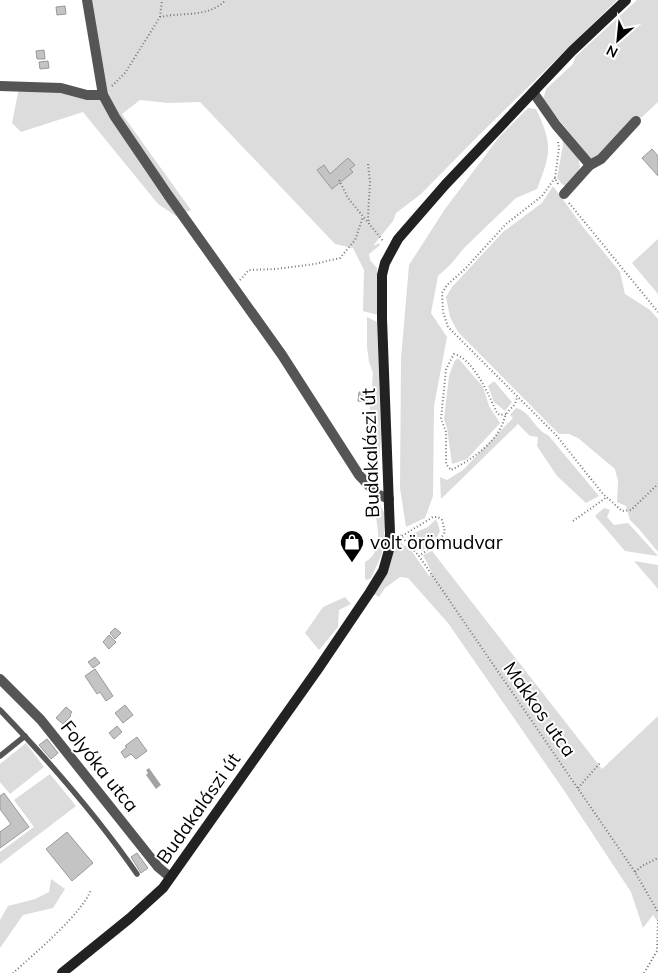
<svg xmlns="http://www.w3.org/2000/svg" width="658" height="973" viewBox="0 0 658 973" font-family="Mulish,sans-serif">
  <rect width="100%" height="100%" fill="#fff"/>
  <g fill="#dcdcdc">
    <polygon points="90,0 617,0 477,137 421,194 396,213 393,221 373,246 379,243 380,245 369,254 370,260 377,268 378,315 363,311 364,270 353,248 335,244 200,102 168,103 140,100 122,114 191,210 176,216 158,204 83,112 21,132 12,123 19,88 103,94"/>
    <polygon points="637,0 658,0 658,102 642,117 634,119 596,159 591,159 543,100 546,89 573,64 575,57"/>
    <path d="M528,108l8,1c17,36 15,44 1,80l-21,9 -51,49 -14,17 -13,12 -7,37 16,24 -13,69 -1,90 -8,22 -19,9 -6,-39 1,-129 8,-94 36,-56 55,-73z"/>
    <polygon points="562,137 578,155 580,167 577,174 566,186 562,184 557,178 563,145"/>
    <polygon points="553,186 583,227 620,272 625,294 650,310 658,319 658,552 639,529 630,520 626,506 617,502 618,481 615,469 578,438 569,434 559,434 458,332 450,317 446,297 452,287 503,232 542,203"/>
    <polygon points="658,239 658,294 632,263"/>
    <polygon points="367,317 377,322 381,435 378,475 371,475 369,469 372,436 368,430 373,373 369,362 367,347"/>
    <polygon points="458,358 483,387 489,406 500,423 467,459 452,464 447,428 444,419 449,376 454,362"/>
    <polygon points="494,381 512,402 505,411 494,402 488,386"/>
    <path d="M516,408c14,3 19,22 32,27l51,61 -13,7 -29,-27 -20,-30 1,-9 -8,-1 -12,-12 -77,75 -1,-22 7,3 16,-10 50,-52 -3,-3z"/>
    <path d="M380,505l6,11 -4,38 -11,24 -4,2 -2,-1v-17c20,-11 12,-37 9,-56z"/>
    <polygon points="604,508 610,510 607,517 614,525 628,523 658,556 625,551 595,516"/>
    <polygon points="435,520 437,521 440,531 436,539 422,551 413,545 407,536 428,527"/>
    <polygon points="398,538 404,546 408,546 429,576 432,573 423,555 432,551 602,769 658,716 658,922 653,915 643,928 631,892 563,789 448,623 408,578 400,577 385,588 379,597 374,594 392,551 396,539"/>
    <polygon points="634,561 658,565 658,589"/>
    <polygon points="345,597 351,604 339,610 338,627 319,650 305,633 323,607"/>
    <polygon points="26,743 44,767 10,794 0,782 0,764"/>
    <polygon points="50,774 76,806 0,864 0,852 34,827 14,800"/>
    <polygon points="51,879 65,889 53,908 23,915 0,948 0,920 8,906 35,899 49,892"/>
  </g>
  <polygon fill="#a3a3a3" points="149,768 161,785 156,789 146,775 148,773 146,770"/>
  <g fill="#c4c4c4" stroke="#999">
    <polygon points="65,6 66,14 57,15 56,7"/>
    <polygon points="44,50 45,59 37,59 36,51"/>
    <polygon points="48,61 49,68 40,69 39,62"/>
    <polygon points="652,149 658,156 658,176 642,158"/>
    <polygon points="348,158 355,165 350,169 353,172 332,189 317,170 324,165 330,174"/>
    <polygon points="359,392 367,392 367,402 358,401"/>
    <polygon points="115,628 121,633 115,639 110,633"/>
    <polygon points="109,635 116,642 109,649 103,642"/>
    <polygon points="95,657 100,663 93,668 88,662"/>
    <polygon points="95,669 113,696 106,701 100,692 97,694 85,676"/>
    <polygon points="125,705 133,715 123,723 115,713"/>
    <polygon points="66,707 72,712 70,715 71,716 63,724 56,718"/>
    <polygon points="117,726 122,732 114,739 109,733"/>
    <polygon points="137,737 147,751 136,759 131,754 125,758 121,752 127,747 125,746"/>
    <polygon points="47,739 58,753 51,759 39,745"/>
    <polygon points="4,793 29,827 0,848 0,832 11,824 0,809 0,796"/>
    <polygon points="67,832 93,863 72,881 46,849"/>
    <polygon points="137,853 148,868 141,873 131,857"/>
  </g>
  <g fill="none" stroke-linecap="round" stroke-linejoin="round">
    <g stroke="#777" stroke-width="2" stroke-dasharray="1 2.5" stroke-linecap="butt">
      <polyline points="160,17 162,0"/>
      <path d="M112,86l13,-13 35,-56c23,-5 48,1 66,-17"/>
      <polyline points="558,142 559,148 555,178 559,186"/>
      <polyline points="368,164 370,182 368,216 369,224"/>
      <polyline points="555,178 542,196 506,224 465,269 447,285 442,293 443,312 448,327 556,435 603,494 622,511 631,510 658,484"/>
      <polyline points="339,180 348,198 384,242"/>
      <polyline points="569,203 658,312"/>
      <polyline points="240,280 249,270 276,269 315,264 340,258 355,240 363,217"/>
      <path d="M506,414l-6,1 -3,-2c-8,-17 -23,-54 -43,-59l-8,15 -5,50 5,13v32l5,6c18,-9 41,-24 50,-43 3,-5 3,-10 6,-14 6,-8 8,-6 10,-16"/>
      <polyline points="573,521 607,497"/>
      <polyline points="400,535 419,556 635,872 658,912"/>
      <polyline points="402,536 433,517 438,517 442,520 445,532 438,543 419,556"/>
      <polyline points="578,788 600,763"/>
      <polyline points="635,872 642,866 658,858"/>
      <path d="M13,973c19,-17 72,-62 78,-84"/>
      <polyline points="644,973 657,951 658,920"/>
    </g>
    <g stroke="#555" stroke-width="5.5">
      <path d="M0,710c49,51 97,106 137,164"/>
      <polyline points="0,756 25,736"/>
    </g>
    <g stroke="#555" stroke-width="10">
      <polyline points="87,0 103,95 115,117 168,195 282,355 359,475 377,494 389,499"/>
      <polyline points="0,86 61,88 87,95 103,95"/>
      <polyline points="533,92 556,125 590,165 601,159 636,121"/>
      <polyline points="564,194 590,165"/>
      <polyline points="0,679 41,720 158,867 170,877"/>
    </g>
    <polyline stroke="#222" stroke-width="10" points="62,973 130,918 163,888 318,669 370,592 383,571 389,550 390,533 382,319 382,275 385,263 398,239 445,185 572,51 626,0"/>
  </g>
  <defs>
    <g id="shop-pin" transform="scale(1.25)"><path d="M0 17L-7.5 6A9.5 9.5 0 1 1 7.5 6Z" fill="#000" stroke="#fff"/><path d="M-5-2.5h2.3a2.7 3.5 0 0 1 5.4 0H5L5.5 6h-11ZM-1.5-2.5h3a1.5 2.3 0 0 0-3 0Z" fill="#fff"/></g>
  </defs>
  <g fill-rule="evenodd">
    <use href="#shop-pin" x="352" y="542"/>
  </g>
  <g text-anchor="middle" stroke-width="4" stroke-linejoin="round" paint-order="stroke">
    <g font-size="19" fill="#000" stroke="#fff">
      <text transform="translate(370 453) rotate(-92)" y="7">Budakalászi út</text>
      <text transform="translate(540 709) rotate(55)" y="7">Makkos utca</text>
      <text transform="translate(100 766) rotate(51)" y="7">Folyóka utca</text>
      <text transform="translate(198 808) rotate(-55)" y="7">Budakalászi út</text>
    </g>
    <g font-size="19" fill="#000" stroke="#fff" text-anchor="start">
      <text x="370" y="549">volt örömudvar</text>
    </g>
  </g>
  <g transform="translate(618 40) rotate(207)" stroke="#ffffff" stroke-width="4" paint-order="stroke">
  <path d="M0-4L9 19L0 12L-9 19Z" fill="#000000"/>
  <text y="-8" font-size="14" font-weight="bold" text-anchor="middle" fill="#000000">N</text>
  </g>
</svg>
